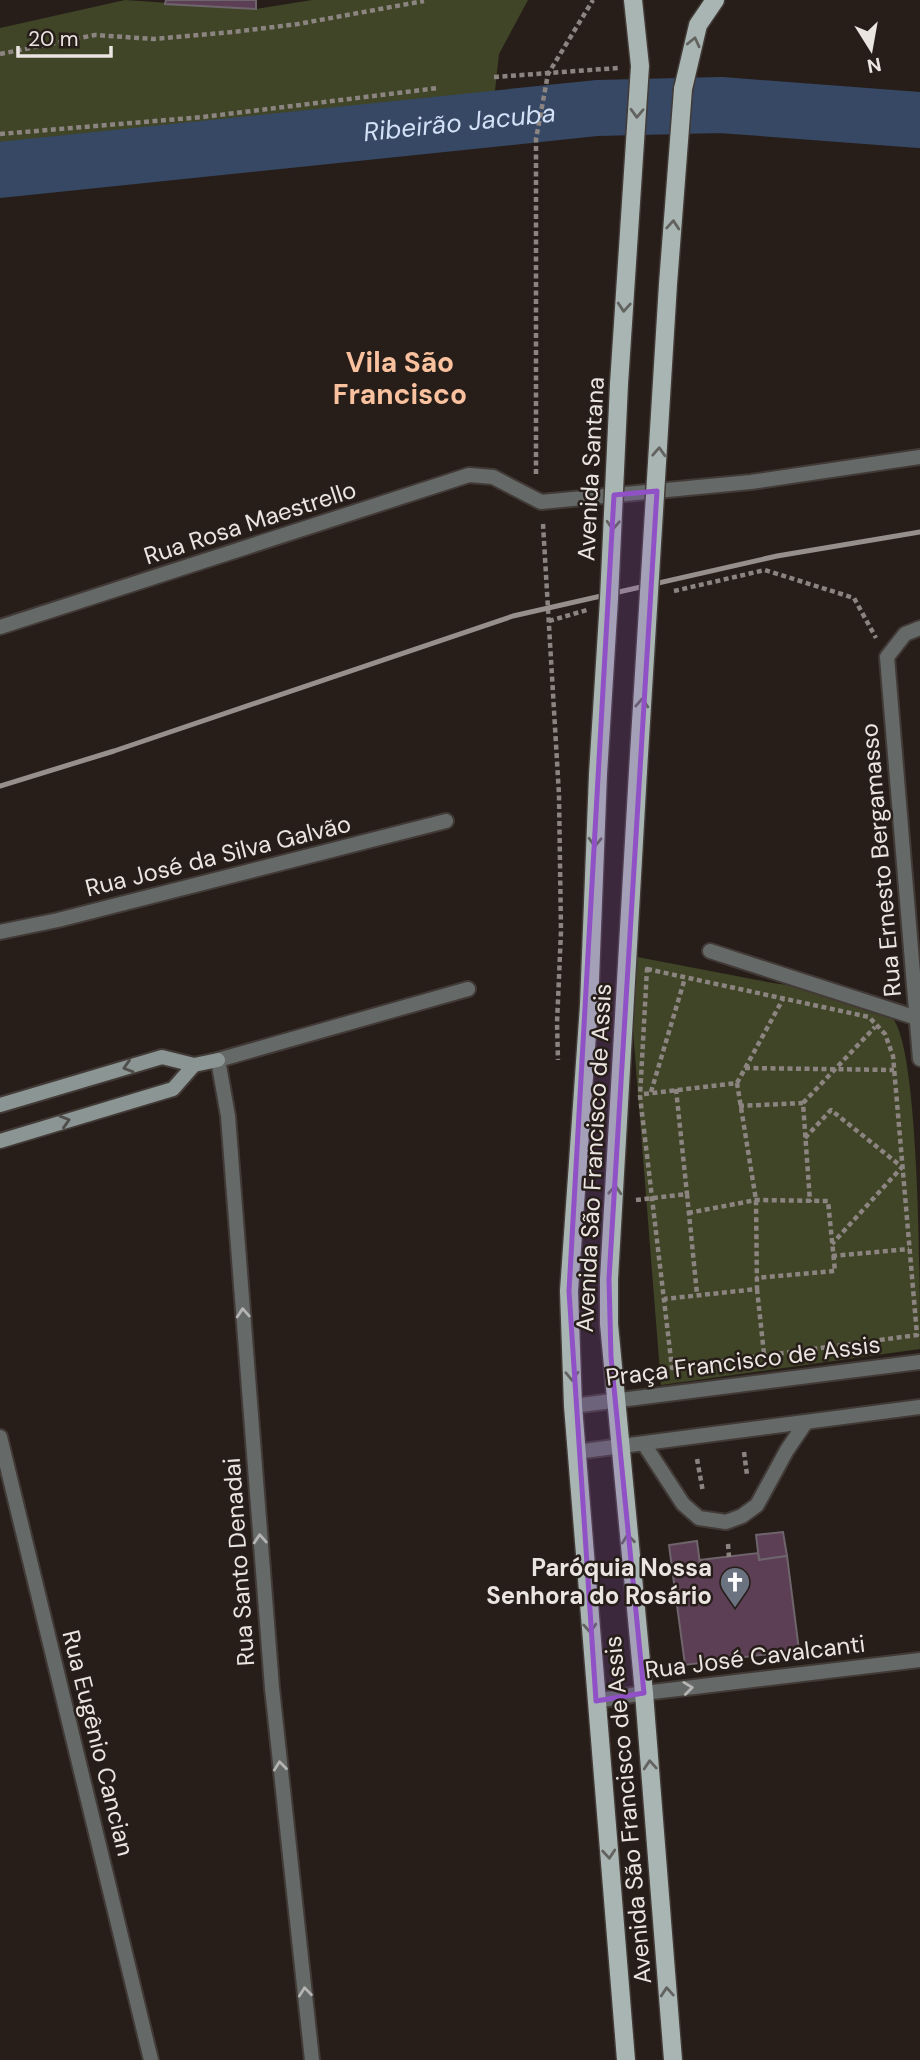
<svg xmlns="http://www.w3.org/2000/svg" width="920" height="2060" viewBox="0 0 920 2060" font-family="'DM Sans',sans-serif">
  <rect width="100%" height="100%" fill="#271e1a"/>
  <g fill="#3f4526">
    <polygon points="125,0 256,9 312,0 528,0 499,54 494,100 0,156 0,28"/>
    <path d="M627,955c43,8 87,17 130,25 33,6 114,16 136,39 27,33 27,274 27,330l-259,36z"/>
  </g>
  <g fill="none" stroke-linecap="round" stroke-linejoin="round">
    <path stroke="#364864" stroke-width="56" id="s1" d="M0,170l597,-62 124,-3 199,15"/>
  </g>
  <g fill="#5c3f55" stroke="#6e646b" stroke-width="2">
    <polygon points="166,0 256,0 256,9 165,4"/>
    <polygon points="783,1532 787,1556 759,1560 756,1535"/>
    <polygon points="697,1541 700,1564 672,1568 669,1545"/>
    <polygon points="758,1553 759,1560 787,1556 799,1650 685,1665 672,1568 700,1564 700,1560"/>
  </g>
  <g fill="none" stroke-linecap="round" stroke-linejoin="round">
    <g stroke="#423a36" stroke-width="18">
      <g id="street">
        <polyline points="0,627 469,475 493,477 541,502 751,482 920,457"/>
        <polyline points="920,628 905,634 887,657 920,1059"/>
        <polyline points="0,932 58,920 446,821"/>
        <polyline points="710,951 920,1019"/>
        <polyline points="573,1406 920,1362"/>
        <polyline points="0,1437 151,2060"/>
        <polyline points="644,1444 683,1504 699,1518 726,1522 742,1516 757,1505 787,1450 806,1422"/>
        <polyline points="576,1452 920,1407"/>
        <polyline points="596,1701 644,1693 920,1660"/>
        <polyline points="312,2060 272,1688 228,1116 218,1060 468,989"/>
      </g>
    </g>
    <g stroke="#423a36" stroke-width="18">
      <g id="secondary">
        <polyline points="0,1105 162,1057 194,1065 218,1060"/>
        <polyline points="0,1141 173,1089 194,1065"/>
      </g>
    </g>
    <g stroke="#423a36" stroke-width="21">
      <g id="primary">
        <polyline points="683,89 698,25 715,0"/>
        <polyline points="619,384 640,66 633,0"/>
        <polyline points="638,771 609,1279 609,1324 644,1693 673,2060"/>
        <polyline points="598,774 589,1005 569,1291 573,1406 626,2060"/>
      </g>
    </g>
    <g stroke="#8c8481" stroke-width="4.5" stroke-dasharray="5 3.5" stroke-linecap="butt">
      <polyline points="0,54 95,35 154,39 233,32 298,24 424,1"/>
      <polyline points="494,77 618,68"/>
      <polyline points="0,134 203,117 438,88"/>
      <polyline points="536,474 536,139 548,74 593,0"/>
      <polyline points="543,524 559,795 561,931 557,1023 558,1060"/>
      <polyline points="674,591 765,570 854,598 876,638"/>
      <polyline points="549,621 587,610"/>
      <polygon points="647,969 869,1017 885,1034 893,1056 917,1335 672,1368 640,1096"/>
      <polyline points="745,1068 894,1070"/>
      <polyline points="737,1083 783,999"/>
      <polyline points="676,1089 687,1194"/>
      <polyline points="651,1092 685,978"/>
      <polyline points="644,1094 737,1083 756,1200 757,1289 664,1299"/>
      <polyline points="803,1103 875,1027"/>
      <polyline points="739,1106 803,1103 810,1202"/>
      <polyline points="805,1138 831,1110 902,1167 832,1244"/>
      <polyline points="636,1200 687,1194 697,1294"/>
      <polyline points="688,1213 756,1200 828,1201 835,1271 756,1278"/>
      <polyline points="832,1256 909,1249"/>
      <polyline points="757,1289 764,1354"/>
      <polyline points="744,1452 747,1475"/>
      <polyline points="697,1459 703,1492"/>
      <polyline points="728,1544 729,1557"/>
    </g>
    <use href="#street" stroke="#656a69" stroke-width="14"/>
    <use href="#secondary" stroke="#8b9593" stroke-width="14"/>
    <use href="#primary" stroke="#a9b5b3" stroke-width="18"/>
    <polyline stroke="#968f8b" stroke-width="5" points="0,786 114,751 513,616 777,556 920,532"/>
    <g stroke="#423a36" stroke-width="21" stroke-linecap="butt">
      <g id="primary-bridge">
        <polyline points="638,771 668,284 683,89"/>
        <polyline points="598,774 609,599 619,384"/>
      </g>
    </g>
    <use href="#primary-bridge" stroke="#a9b5b3" stroke-width="18"/>
  </g>
  <defs><path id="oneway-chevron" d="M-2-3.5L2.5 0L-2 3.5" fill="none" stroke-width="1.6" stroke-linecap="round" stroke-linejoin="round" transform="scale(1.75)"/></defs>
  <g stroke="#62625f">
    <use href="#oneway-chevron" transform="translate(694 42) rotate(-77)"/>
    <use href="#oneway-chevron" transform="translate(637 113) rotate(92)"/>
    <use href="#oneway-chevron" transform="translate(673 225) rotate(-86)"/>
    <use href="#oneway-chevron" transform="translate(624 307) rotate(94)"/>
    <use href="#oneway-chevron" transform="translate(659 452) rotate(-87)"/>
    <use href="#oneway-chevron" transform="translate(613 525) rotate(93)"/>
    <use href="#oneway-chevron" transform="translate(642 703) rotate(-86)"/>
    <use href="#oneway-chevron" transform="translate(595 842) rotate(92)"/>
    <use href="#oneway-chevron" transform="translate(615 1190) rotate(-87)"/>
    <use href="#oneway-chevron" transform="translate(572 1376) rotate(88)"/>
    <use href="#oneway-chevron" transform="translate(628 1539) rotate(-96)"/>
    <use href="#oneway-chevron" transform="translate(590 1628) rotate(86)"/>
    <use href="#oneway-chevron" transform="translate(650 1765) rotate(-94)"/>
    <use href="#oneway-chevron" transform="translate(609 1854) rotate(85)"/>
    <use href="#oneway-chevron" transform="translate(667 1992) rotate(-94)"/>
  </g>
  <g stroke="#4f4e4a">
    <use href="#oneway-chevron" transform="translate(128 1067) rotate(163)"/>
    <use href="#oneway-chevron" transform="translate(65 1121) rotate(-17)"/>
  </g>
  <g stroke="#b5b4b2">
    <use href="#oneway-chevron" transform="translate(243 1313) rotate(-94)"/>
    <use href="#oneway-chevron" transform="translate(260 1539) rotate(-94)"/>
    <use href="#oneway-chevron" transform="translate(688 1688) rotate(-7)"/>
    <use href="#oneway-chevron" transform="translate(280 1766) rotate(-96)"/>
    <use href="#oneway-chevron" transform="translate(305 1992) rotate(-96)"/>
  </g>
  <path fill="#9151c6" fill-opacity="0.2" stroke="#9151c6" stroke-width="5" stroke-linejoin="round" d="M657,491l-48,788 2,78 33,336 -48,8 -27,-410 45,-796z"/>
  <defs>
    <g id="church-pin" transform="scale(1.575)"><path d="M0 17L-7.5 6A9.5 9.5 0 1 1 7.5 6Z" fill="#6b7280" stroke="#271e1a"/><path d="M-1.2-6h2.4v3.5h3.3v2.4h-3.3V6h-2.4V-.1h-3.3v-2.4h3.3Z" fill="#fff"/></g>
  </defs>
  <g fill-rule="evenodd">
    <use href="#church-pin" x="735" y="1582"/>
  </g>
  <g text-anchor="middle" stroke-width="5" stroke-linejoin="round" paint-order="stroke">
    <g font-size="24" fill="#ebe5e2" stroke="#271e1a">
      <text transform="translate(591 469) rotate(-87)" y="8">Avenida Santana</text>
      <text transform="translate(250 523) rotate(-18)" y="8">Rua Rosa Maestrello</text>
      <text transform="translate(218 856) rotate(-14)" y="8">Rua José da Silva Galvão</text>
      <text transform="translate(881 860) rotate(-95)" y="8">Rua Ernesto Bergamasso</text>
      <text transform="translate(594 1158) rotate(-87)" y="8">Avenida São Francisco de Assis</text>
      <text transform="translate(743 1361) rotate(-7)" y="8">Praça Francisco de Assis</text>
      <text transform="translate(239 1562) rotate(-94)" y="8">Rua Santo Denadai</text>
      <text transform="translate(755 1657) rotate(-7)" y="8">Rua José Cavalcanti</text>
      <text transform="translate(98 1743) rotate(76)" y="8">Rua Eugênio Cancian</text>
      <text transform="translate(628 1810) rotate(-95)" y="8">Avenida São Francisco de Assis</text>
    </g>
    <g font-size="24" font-weight="bold" fill="#ebe5e2" stroke="#271e1a" text-anchor="end">
      <text x="712" y="1576">Paróquia Nossa<tspan x="712" dy="28">Senhora do Rosário</tspan></text>
    </g>
    <g font-size="26" font-style="italic" fill="#d2e1f6" stroke="#271e1a">
      <text dy="9" stroke="none"><textPath href="#s1" startOffset="462">Ribeirão Jacuba</textPath></text>
    </g>
    <g font-size="28" font-weight="bold" fill="#f9c19e" stroke="#271e1a">
      <text x="400" y="372">Vila São<tspan x="400" dy="32">Francisco</tspan></text>
    </g>
  </g>
  <g transform="translate(871 49) rotate(169)" stroke="#271e1a" stroke-width="5" paint-order="stroke">
  <path d="M0-5L12 26L0 18L-12 26Z" fill="#ebe5e2"/>
  <text y="-10" font-size="19" font-weight="bold" text-anchor="middle" fill="#ebe5e2">N</text>
  </g>
  <path d="M18 46v10h93v-10" fill="none" stroke="#ebe5e2" stroke-width="3.5"/>
  <text x="28" y="46" font-size="21" fill="#ebe5e2" stroke="#271e1a" stroke-width="5" paint-order="stroke">20 m</text>
</svg>
